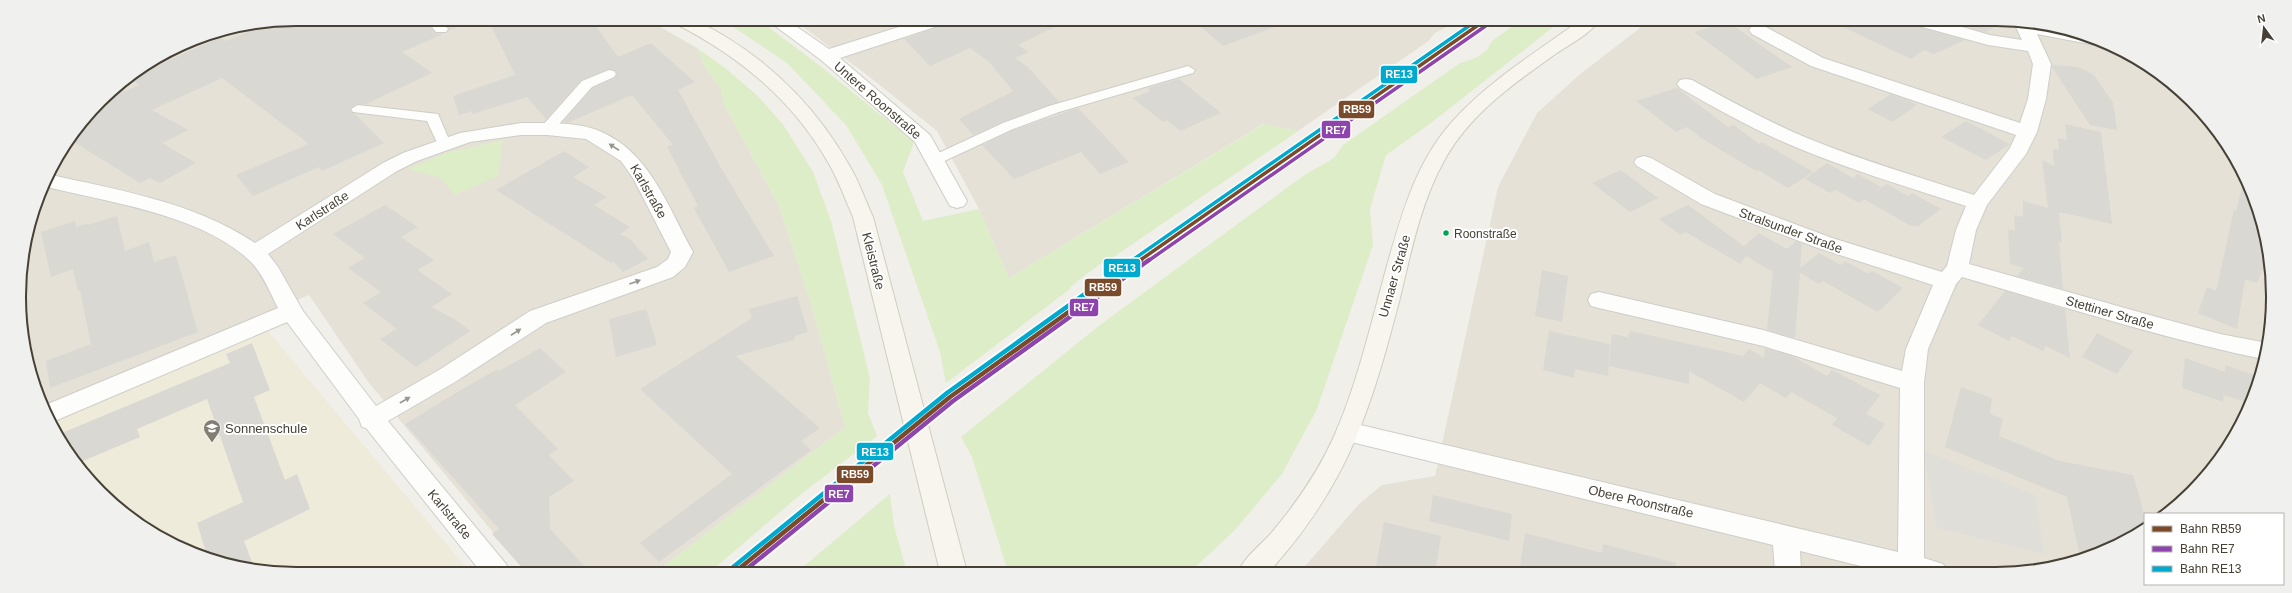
<svg xmlns="http://www.w3.org/2000/svg" width="2292" height="593" viewBox="0 0 2292 593" font-family="Helvetica,sans-serif">
  <rect width="100%" height="100%" fill="#f0efea"/>
  <g fill="#e5e1d7">
    <polygon points="297,19 640,19 662,28 697,48 705,67 721,89 723,102 779,206 812,308 845,427 656,572 526,572 369,383 309,295 43,407 29,369 20,278 28,225 48,174 76,128 113,88 191,40 243,24"/>
    <polygon points="794,20 1459,21 1435,33 1427,42 1298,131 1263,124 1009,278 979,209 937,131 871,78"/>
    <polygon points="1649,21 2032,21 2085,34 2134,56 2179,88 2216,128 2244,174 2264,225 2272,279 2271,333 2244,419 2192,493 2162,514 2145,514 2145,526 2118,545 2031,572 1300,572 1359,504 1382,485 1435,476 1498,187 1537,113 1578,76"/>
  </g>
  <polygon fill="#efebdb" points="268,331 470,572 260,572 207,559 158,537 114,505 76,466 49,421"/>
  <g fill="#dcedc8">
    <path d="M723,20h36l60,45 95,77 -11,30 20,49 56,-12 30,69 255,-154 34,7 -183,125c-19,10 -34,21 -49,36l-120,91 -6,-31 -58,-167 -36,-60 -59,-62z"/>
    <polygon points="1520,21 1561,21 1427,126 1386,155 1370,209 1373,245 1317,409 1282,474 1235,530 1190,572 1008,572 972,457 961,437 1100,325 1303,176 1334,158 1343,145 1460,63 1476,58 1487,50 1492,41"/>
    <polygon points="697,48 725,68 758,96 784,126 813,172 831,221 870,378 868,413 877,436 800,495 710,572 656,572 845,427 812,308 779,206 723,102 721,89 705,67"/>
    <polygon points="503,140 498,176 455,195 440,178 408,169 445,153"/>
    <polygon points="890,494 894,526 907,572 797,572"/>
  </g>
  <polygon fill="#e0ded9" points="1923,450 2035,495 2044,554 1937,528"/>
  <g fill="#dad8d2">
    <polygon points="296,19 425,19 435,33 443,34 402,52 432,73 366,104 357,104 350,109 384,143 322,171 319,167 253,196 236,175 309,144 222,78 152,110 188,130 162,143 196,163 160,183 150,178 140,183 69,139 76,128 100,102 139,85 130,78 220,37 226,41 271,22"/>
    <polygon points="441,19 474,19 448,31 449,28"/>
    <polygon points="488,19 591,19 618,57 651,43 695,82 678,90 724,173 774,256 729,272 694,208 698,206 667,147 673,145 632,95 567,123 563,122 593,88 615,78 617,73 614,70 608,69 581,80 546,119 527,97 473,114 472,111 459,115 453,96 515,75"/>
    <polygon points="885,20 916,20 893,27"/>
    <polygon points="948,20 1069,20 1018,45 1029,52 1015,58 1028,67 1059,102 1002,122 973,135 959,119 1013,91 989,62 970,48 930,66 904,39 944,25"/>
    <polygon points="1193,20 1285,20 1286,23 1223,46"/>
    <polygon points="1830,21 1912,21 1915,26 1965,40 1934,54 1924,50 1911,59"/>
    <polygon points="1947,21 2010,21 1985,32"/>
    <polygon points="1728,22 1792,67 1757,79 1694,32"/>
    <polygon points="2052,65 2078,67 2094,75 2113,103 2117,130 2090,125 2052,67"/>
    <polygon points="1179,79 1221,113 1180,131 1167,120 1163,122 1133,98 1150,91 1148,88"/>
    <polygon points="1677,88 1728,127 1734,125 1759,144 1762,142 1813,172 1788,188 1758,170 1756,171 1701,138 1687,127 1676,132 1636,101"/>
    <polygon points="1891,94 1907,100 1917,105 1892,122 1868,109"/>
    <polygon points="1078,108 1129,162 1100,174 1081,152 1014,179 982,145 1014,130"/>
    <polygon points="1966,121 2010,144 1986,160 1941,137"/>
    <polygon points="2065,124 2101,132 2112,224 2059,212 2062,243 2059,242 2063,289 2017,276 2024,268 2010,264 2008,229 2015,231 2014,215 2023,217 2023,201 2048,208 2042,160 2054,166 2053,149 2059,150 2058,138 2067,140"/>
    <polygon points="564,151 589,167 573,177 607,197 594,205 630,227 620,234 630,239 648,259 623,272 613,261 611,263 496,190"/>
    <polygon points="1827,163 1853,178 1858,174 1881,187 1872,193 1887,184 1908,196 1912,193 1941,209 1918,226 1911,226 1864,199 1859,203 1836,190 1842,186 1830,193 1805,179"/>
    <polygon points="1621,170 1658,198 1630,212 1592,183"/>
    <polygon points="2245,176 2264,225 2268,256 2257,283 2245,279 2237,329 2198,313 2207,287 2216,291 2234,210 2236,211"/>
    <polygon points="385,205 418,227 401,237 434,260 417,270 452,294 431,307 456,320 470,331 416,367 380,339 397,329 363,303 381,292 348,268 365,258 333,234"/>
    <polygon points="1688,205 1744,246 1759,233 1787,249 1796,241 1802,244 1800,268 1819,253 1841,265 1845,261 1869,274 1872,271 1903,288 1878,312 1823,281 1819,284 1800,273 1795,338 1767,330 1773,272 1746,256 1740,264 1686,232 1680,235 1659,219"/>
    <polygon points="117,216 125,251 149,242 154,262 176,255 198,332 50,388 46,361 91,344 80,290 78,291 73,269 51,277 41,232 75,221 76,227 87,223 88,225"/>
    <polygon points="1542,270 1568,276 1562,322 1535,316"/>
    <polygon points="2005,291 2065,309 2070,358 2046,346 2043,351 2012,336 2009,341 1978,325"/>
    <polygon points="797,296 808,332 795,336 794,340 736,356 820,428 801,441 811,450 659,562 640,543 732,474 640,389 752,318 749,309"/>
    <polygon points="646,309 657,345 616,357 609,319"/>
    <polygon points="1549,331 1610,344 1608,376 1575,369 1574,378 1543,370"/>
    <polygon points="1630,331 1743,356 1749,349 1764,358 1765,348 1794,357 1827,376 1832,370 1880,395 1866,414 1885,424 1869,446 1832,425 1837,418 1791,392 1786,398 1760,383 1744,402 1689,371 1689,384 1609,366 1612,334 1631,338 1628,336"/>
    <polygon points="2097,333 2133,351 2117,374 2082,357"/>
    <polygon points="252,343 270,390 254,397 285,480 297,474 310,509 244,541 255,570 208,559 197,523 243,502 207,399 137,429 140,437 76,464 57,435 230,363 226,354"/>
    <polygon points="540,348 566,372 515,405 558,449 549,455 574,481 549,497 550,529 590,572 526,572 492,534 499,529 405,424 466,387 498,369 499,371"/>
    <polygon points="2185,358 2225,372 2225,365 2257,376 2249,403 2224,395 2224,392 2223,402 2182,388"/>
    <polygon points="1961,387 1992,398 1990,414 2003,419 1999,436 2060,461 2133,475 2142,505 2145,526 2118,545 2080,557 2067,497 1945,447"/>
    <polygon points="1433,495 1512,514 1509,541 1429,521"/>
    <polygon points="1384,522 1441,536 1435,572 1375,572"/>
    <polygon points="1525,533 1602,553 1603,544 1676,563 1675,572 1519,572"/>
  </g>
  <g fill="none" stroke-linecap="round" stroke-linejoin="round">
    <g stroke="#cecdc7" stroke-width="2">
      <g id="service">
        <polygon points="426,19 439,19 448,29 446,32 436,32"/>
        <polygon points="1188,66 1195,70 1193,73 1059,112 1013,129 940,163 930,163 927,160 930,157 1003,123 1049,106"/>
        <polygon points="609,70 614,71 616,74 614,77 592,87 552,132 542,132 540,129 542,126 582,81"/>
        <polygon points="358,105 438,114 451,144 449,147 439,147 427,121 353,112 351,109"/>
      </g>
    </g>
    <g stroke="#cecdc7" stroke-width="2">
      <g id="minor">
        <polygon points="767,20 787,20 829,49 921,20 947,20 944,24 840,58 930,135 967,201 964,206 957,208 950,206 915,142 821,60"/>
        <path d="M1913,21h28l49,14 32,5 -9,-19c31,0 65,10 94,23l-7,2 -63,-12 14,30 -5,35 -9,33 -11,22 -39,51 -11,25 -7,34 184,52 67,18 47,9 -4,16c-102,-21 -202,-53 -301,-82l-6,7 -28,65 -4,34v175l19,6 4,8h-62l-85,-21 1,21h-26l-2,-27 -434,-106 -3,-7 3,-7 9,-3 550,130 2,-164 -137,-42 -164,-38 -8,-2 -3,-6 3,-6 8,-2 164,38 139,41 4,-22 27,-64 -115,-37 -117,-44 -64,-38 -3,-4 3,-4 7,-2 7,2 64,36 117,44 110,34 5,-6 9,-36 10,-24c-58,-19 -116,-36 -173,-60 -39,-16 -76,-37 -113,-58l-3,-4 3,-4 6,-1 6,1c38,21 75,41 115,58 54,22 111,39 167,57l36,-47 6,-13 -205,-69 -59,-32 -3,-4 3,-4h12l59,32 197,65 8,-24 5,-35 -5,-13 -40,-6 -73,-20z"/>
        <path d="M521,123c20,0 57,-1 76,7 52,20 71,77 96,122l-8,15 -12,10 -127,46 -91,59 -67,39 118,143 4,8h-29l-115,-144 -4,-1 -3,-8 -72,-97 -237,101 -7,-17 235,-98c-8,-15 -14,-32 -26,-45 -47,-48 -145,-61 -209,-77l4,-12c71,16 147,28 208,69l128,-80 20,-10 57,-20zM521,135h26l39,4 35,22 12,17 38,74 -3,7 -11,8 -127,44 -91,59 -63,36 -73,-95 -25,-44 -10,-13 129,-83 20,-10 53,-19z"/>
      </g>
    </g>
    <g stroke="#d0cdc0" stroke-width="2">
      <g id="secondary">
        <path d="M673,20c21,-3 36,7 53,17 51,31 94,76 123,128 10,16 16,35 24,52l94,355h-27l-87,-355c-8,-18 -14,-36 -24,-53 -35,-63 -90,-108 -153,-140z"/>
        <path d="M1579,21h20c-10,14 -31,24 -45,34 -41,29 -85,60 -110,106 -23,41 -33,91 -44,137 -28,107 -50,182 -125,267l-6,7h-31c7,-16 23,-27 35,-41 25,-30 47,-62 63,-99 23,-54 36,-113 52,-170 14,-49 28,-99 63,-139 36,-41 84,-70 128,-102z"/>
      </g>
    </g>
    <use href="#service" fill="#fdfdfc" fill-rule="evenodd"/>
    <use href="#minor" fill="#fdfdfc" fill-rule="evenodd"/>
    <use href="#secondary" fill="#f7f5ee" fill-rule="evenodd"/>
    <g stroke="#fff" stroke-width="6">
      <polyline id="rail-1-far1" points="1139,261 1484,21"/>
    </g>
    <g stroke="#fff" stroke-width="8">
      <polyline id="rail-1" points="735,572 950,397 1141,260"/>
    </g>
    <g stroke="#fff" stroke-width="6">
      <polyline id="rail-2-far1" points="1148,261 1487,25"/>
    </g>
    <g stroke="#fff" stroke-width="8">
      <polyline id="rail-2" points="743,572 953,401 1149,260"/>
    </g>
    <g stroke="#fff" stroke-width="6">
      <polyline id="rail-3-far1" points="1131,261 1476,21"/>
    </g>
    <g stroke="#fff" stroke-width="8">
      <polyline id="rail-3" points="732,568 947,393 1132,260"/>
    </g>
    <use href="#rail-1-far1" stroke="#7a4b2a" stroke-width="3.5"/>
    <use href="#rail-1" stroke="#7a4b2a" stroke-width="4.5"/>
    <use href="#rail-2-far1" stroke="#8e44ad" stroke-width="3.5"/>
    <use href="#rail-2" stroke="#8e44ad" stroke-width="4.5"/>
    <use href="#rail-3-far1" stroke="#00a9ce" stroke-width="3.5"/>
    <use href="#rail-3" stroke="#00a9ce" stroke-width="4.5"/>
  </g>
  <defs><path id="oneway-solid" d="M-6-.8H1V-3.2L6.5 0L1 3.2V.8H-6Z"/></defs>
  <g fill="#99968f">
    <use href="#oneway-solid" transform="translate(614 147) rotate(-147)"/>
    <use href="#oneway-solid" transform="translate(635 282) rotate(-20)"/>
    <use href="#oneway-solid" transform="translate(516 332) rotate(-33)"/>
    <use href="#oneway-solid" transform="translate(405 400) rotate(-30)"/>
  </g>
  <defs>
    <g id="school-pin" transform="scale(0.9)"><path d="M0 17L-7.5 6A9.5 9.5 0 1 1 7.5 6Z" fill="#827e74" stroke="#fff"/><path d="M0-5L7-2L0 1L-7-2ZM-4 1L0 2.5L4 1V4Q0 6-4 4Z" fill="#fff"/></g>
  </defs>
  <g fill-rule="evenodd">
    <use href="#school-pin" x="212" y="428"/>
  </g>
  <circle fill="#00a651" stroke="#fff" stroke-width="1.5" cx="1446" cy="233" r="3.5"/>
  <g text-anchor="middle" stroke-width="4" stroke-linejoin="round" paint-order="stroke">
    <g font-size="12" fill="#474135" stroke="#fff" text-anchor="start">
      <text x="1454" y="238">Roonstraße</text>
    </g>
    <g font-size="13" fill="#474135" stroke="#fff">
      <text transform="translate(878 100) rotate(41)" y="5">Untere Roonstraße</text>
      <text transform="translate(649 191) rotate(60)" y="5">Karlstraße</text>
      <text transform="translate(322 210) rotate(-33)" y="5">Karlstraße</text>
      <text transform="translate(1791 230) rotate(20)" y="5">Stralsunder Straße</text>
      <text transform="translate(874 261) rotate(76)" y="5">Kleistraße</text>
      <text transform="translate(1394 276) rotate(-74)" y="5">Unnaer Straße</text>
      <text transform="translate(2110 312) rotate(16)" y="5">Stettiner Straße</text>
      <text transform="translate(1641 501) rotate(13)" y="5">Obere Roonstraße</text>
      <text transform="translate(450 514) rotate(50)" y="5">Karlstraße</text>
    </g>
    <g font-size="13" fill="#474135" stroke="#fff" text-anchor="start">
      <text x="225" y="433">Sonnenschule</text>
    </g>
  </g>
  <path d="M0 0H2292V593H0ZM296 26H1996A270 270 0 0 1 2266 296V297A270 270 0 0 1 1996 567H296A270 270 0 0 1 26 297V296A270 270 0 0 1 296 26Z" fill="#f0f0ef" fill-rule="evenodd"/>
  <path fill="none" stroke="#474135" stroke-width="2" d="M296 26H1996A270 270 0 0 1 2266 296V297A270 270 0 0 1 1996 567H296A270 270 0 0 1 26 297V296A270 270 0 0 1 296 26Z"/>
  <g stroke="#fff" stroke-width="1.5">
    <rect x="1380" y="65" width="38" height="19" rx="4" fill="#00a9ce"/>
    <rect x="1338" y="100" width="37" height="19" rx="4" fill="#7a4b2a"/>
    <rect x="1321" y="120" width="30" height="19" rx="4" fill="#8e44ad"/>
    <rect x="1103" y="258" width="38" height="20" rx="4" fill="#00a9ce"/>
    <rect x="1084" y="278" width="38" height="19" rx="4" fill="#7a4b2a"/>
    <rect x="1069" y="298" width="30" height="19" rx="4" fill="#8e44ad"/>
    <rect x="856" y="442" width="38" height="19" rx="4" fill="#00a9ce"/>
    <rect x="836" y="465" width="38" height="19" rx="4" fill="#7a4b2a"/>
    <rect x="824" y="484" width="30" height="19" rx="4" fill="#8e44ad"/>
  </g>
  <g font-size="11" text-anchor="middle" font-weight="bold" fill="#fff">
    <text x="1399" y="78">RE13</text>
    <text x="1357" y="113">RB59</text>
    <text x="1336" y="134">RE7</text>
    <text x="1122" y="272">RE13</text>
    <text x="1103" y="291">RB59</text>
    <text x="1084" y="311">RE7</text>
    <text x="875" y="456">RE13</text>
    <text x="855" y="478">RB59</text>
    <text x="839" y="498">RE7</text>
  </g>
  <rect x="2144" y="513" width="140" height="72" fill="#ffffff" stroke="#b5b3ae"/>
  <rect x="2152" y="526" width="20" height="6" fill="#7a4b2a" stroke="#b5b3ae"/>
  <text x="2180" y="533" font-size="12" fill="#474135">Bahn RB59</text>
  <rect x="2152" y="546" width="20" height="6" fill="#8e44ad" stroke="#b5b3ae"/>
  <text x="2180" y="553" font-size="12" fill="#474135">Bahn RE7</text>
  <rect x="2152" y="566" width="20" height="6" fill="#00a9ce" stroke="#b5b3ae"/>
  <text x="2180" y="573" font-size="12" fill="#474135">Bahn RE13</text>
  <g transform="translate(2264 28) rotate(345)" stroke="#ffffff" stroke-width="3" paint-order="stroke">
  <path d="M0-3L7 15L0 10L-7 15Z" fill="#474135"/>
  <text y="-6" font-size="11" font-weight="bold" text-anchor="middle" fill="#474135">N</text>
  </g>
</svg>
